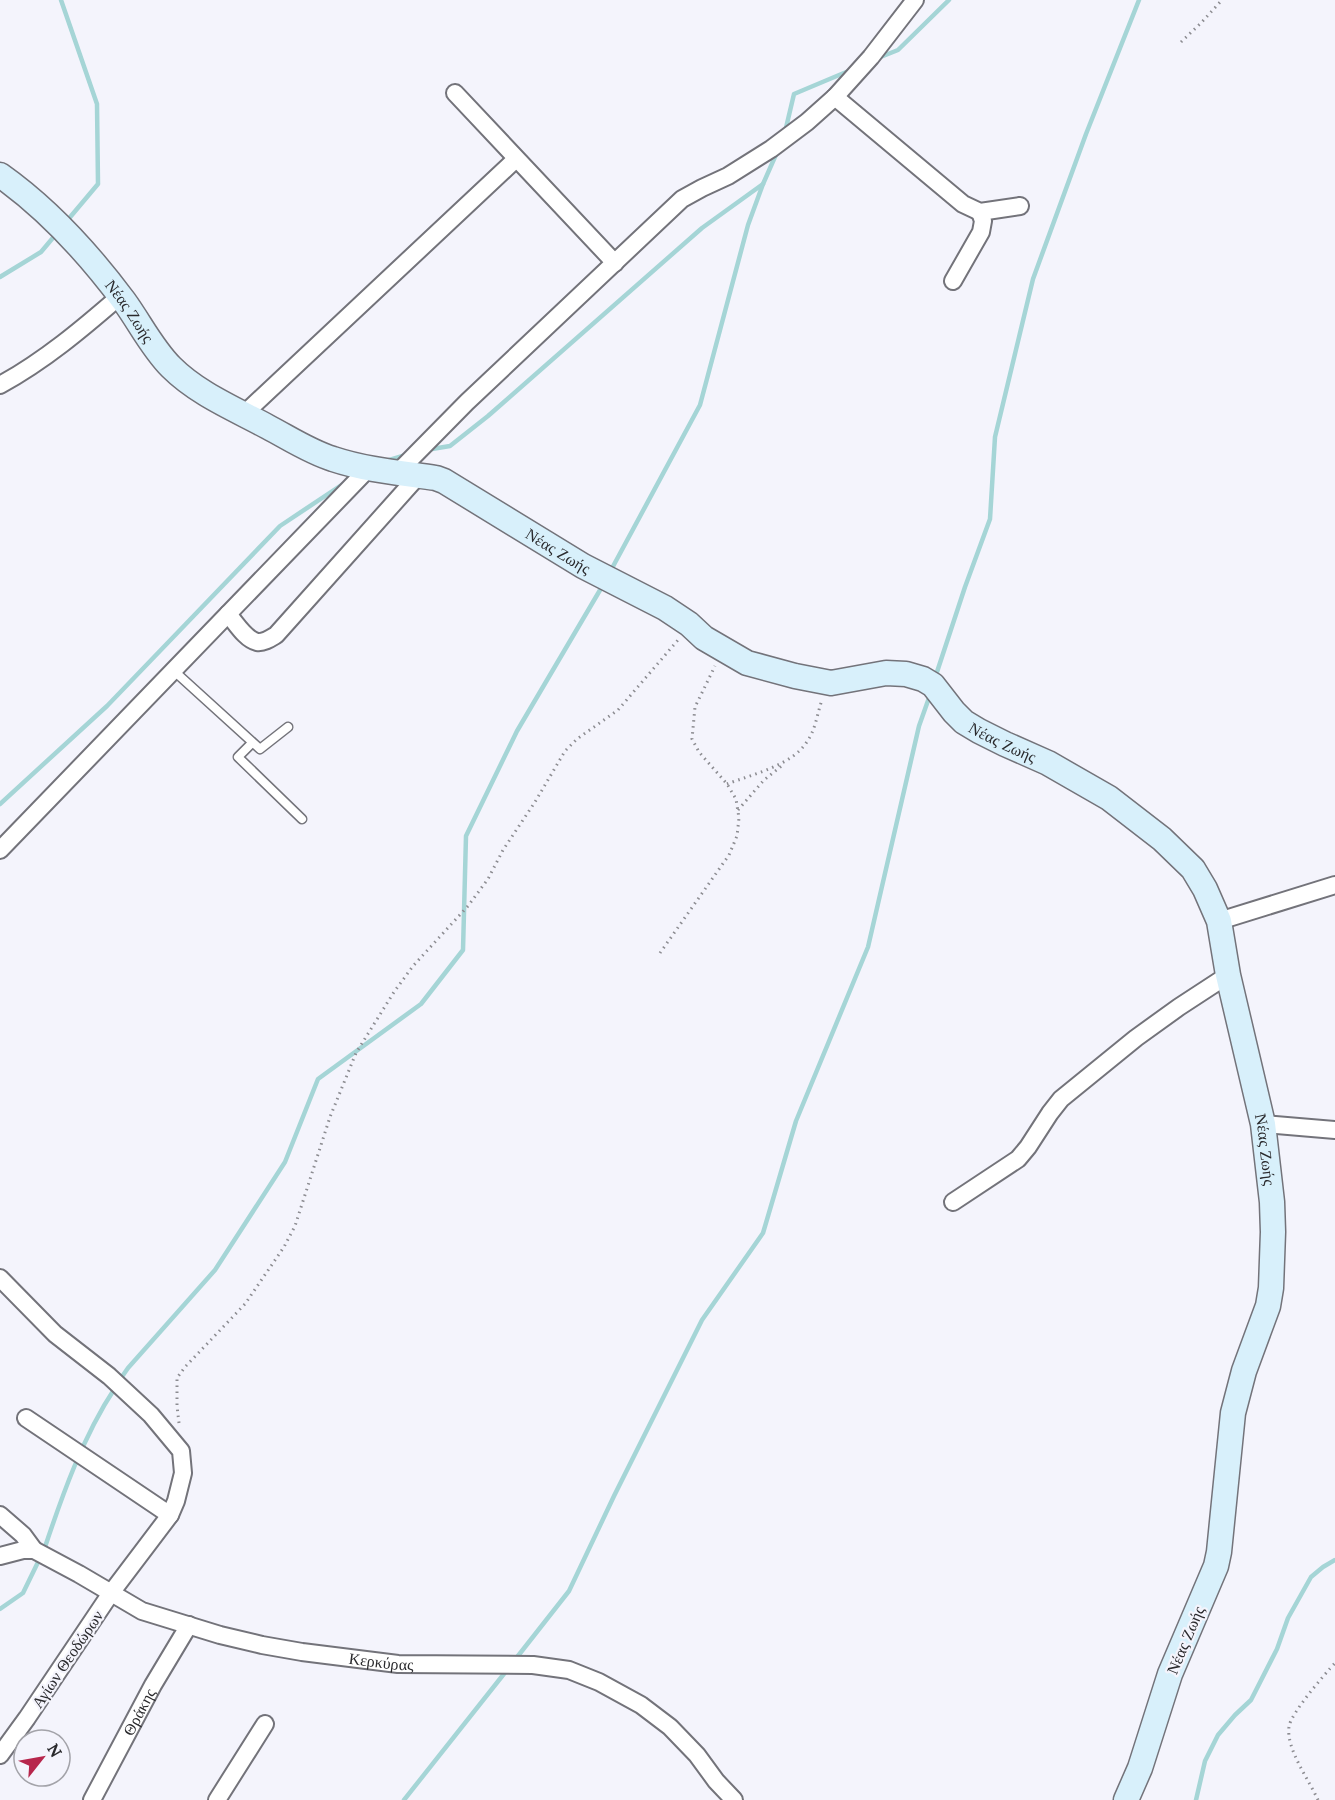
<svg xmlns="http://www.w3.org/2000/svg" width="1335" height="1800" viewBox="0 0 1335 1800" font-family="Lora,serif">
  <rect width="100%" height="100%" fill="#f4f4fc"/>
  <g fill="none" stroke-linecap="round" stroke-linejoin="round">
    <g stroke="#a5d5d6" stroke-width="4.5">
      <polyline points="61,0 97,104 98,184 66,222"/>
      <polyline points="878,58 898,50 949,0"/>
      <polyline points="785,132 794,94 851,70"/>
      <polyline points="0,277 41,252 57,233"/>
      <polyline points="426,450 450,446 488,416 702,228 763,184"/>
      <polyline points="386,461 406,455"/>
      <polyline points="610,572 700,405 748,225 763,184 778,150"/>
      <polyline points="935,678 965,587 990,519 995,437 1033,279 1086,134 1139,0"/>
      <polyline points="0,804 107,706 280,526 343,484"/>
      <polyline points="119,1381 128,1368 215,1270 285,1162 318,1079 421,1004 463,950 466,836 517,731 603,585"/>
      <path d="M44,1550c18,-54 39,-114 71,-162"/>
      <polyline points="0,1609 23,1593 40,1558"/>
      <polyline points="514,1661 569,1591 614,1496 702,1320 763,1233 796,1121 868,947 919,726 930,695"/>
      <polyline points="404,1800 507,1670"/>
      <polyline points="1196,1800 1205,1761 1218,1735 1235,1715 1251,1700 1277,1649 1288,1618 1311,1577 1323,1567 1335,1560"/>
    </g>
    <g stroke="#73737a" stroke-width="11">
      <g id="lane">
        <polyline points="173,670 260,749 288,727"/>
        <polyline points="252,743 238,757 302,819"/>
      </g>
    </g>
    <g stroke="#73737a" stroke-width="20">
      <g id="street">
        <polyline points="455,93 615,263"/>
        <polyline points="835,97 963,204 980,212 1020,206"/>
        <polyline points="953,281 981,232 983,221 980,212"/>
        <path d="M0,385c44,-24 82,-56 120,-89"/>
        <polyline points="244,414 516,159"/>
        <polyline points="398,472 467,402 682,199 702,188 728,176 771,149 807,122 835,97 871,57 915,0"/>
        <path d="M228,614c8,9 17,25 29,28 7,1 14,-4 19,-7l143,-160"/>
        <polyline points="0,850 369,468"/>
        <polyline points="1219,921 1335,885"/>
        <polyline points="1263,1124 1335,1130"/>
        <polyline points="953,1202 1018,1159 1028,1147 1050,1113 1061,1099 1136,1038 1179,1007 1228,975"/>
        <polyline points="0,1278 55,1334 109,1376 151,1415 181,1451 183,1473 176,1501 170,1515 111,1593 27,1718 0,1755"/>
        <polyline points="26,1418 170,1515"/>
        <polyline points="0,1515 23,1535 34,1550"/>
        <path id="s1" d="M0,1556l23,-6h11l45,24 63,37 78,24 42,10 40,7 96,12 135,1 36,5 30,12 42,23 29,22 27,28 19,26 18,19"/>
        <path id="s2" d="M92,1800l61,-115 36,-60"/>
        <polyline points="217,1800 265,1724"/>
      </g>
    </g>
    <g stroke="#73737a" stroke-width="27">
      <g id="secondary">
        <path id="s3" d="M0,175c48,34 89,79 124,126 16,22 28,47 47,66 27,27 64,42 97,60 21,11 42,25 65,32 33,11 69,14 103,19l8,3 139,85 82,42 24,16 15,14 43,25 48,13 36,7 55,-10 20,1 17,5 10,6 21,27 10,10 15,9 26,13 43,19 61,35 53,41 31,30 12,20 14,32 9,54 35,149 9,78 1,30 -2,56 -3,18 -24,65 -11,42 -14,139 -3,14 -46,108 -30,94 -14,32"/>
      </g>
    </g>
    <g stroke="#8c8c91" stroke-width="3" stroke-dasharray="1.5 4.5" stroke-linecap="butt">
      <polyline points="1181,42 1201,23 1222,0"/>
      <path d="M727,784c26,-10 67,-19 81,-44 8,-12 9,-26 14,-40"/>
      <polyline points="738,810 764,780 784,764"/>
      <polyline points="660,953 729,855 737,836 739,818 736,799 727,784 699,752 692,739 695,707 715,666"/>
      <polyline points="179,1423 177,1406 177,1378 185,1367 245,1304 284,1247 295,1226 330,1117 356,1053 394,992 413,966 468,906 488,879 503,850 535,802 565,751 577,739 618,710 678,640"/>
      <path d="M1318,1800c-9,-20 -32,-51 -29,-73 1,-13 36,-53 46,-64"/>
    </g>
    <use href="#lane" stroke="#fff" stroke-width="8"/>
    <use href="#street" stroke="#fff" stroke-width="16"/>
    <use href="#secondary" stroke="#d8f0fb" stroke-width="24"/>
  </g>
  <g text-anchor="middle" stroke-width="4.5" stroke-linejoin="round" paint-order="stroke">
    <g font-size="16" fill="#2a2a2d" stroke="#f4f4fc">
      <text dy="6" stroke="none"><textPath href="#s3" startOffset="189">Νέας Ζωής</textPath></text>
      <text dy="6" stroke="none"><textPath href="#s3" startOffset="693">Νέας Ζωής</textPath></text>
      <text dy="6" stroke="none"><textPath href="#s3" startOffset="1197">Νέας Ζωής</textPath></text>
      <text dy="6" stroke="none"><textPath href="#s3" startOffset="1719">Νέας Ζωής</textPath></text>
      <text transform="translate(1185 1640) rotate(-67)" y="6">Νέας Ζωής</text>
      <text transform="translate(67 1659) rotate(-56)" y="6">Αγίων Θεοδώρων</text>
      <text dy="6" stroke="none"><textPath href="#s1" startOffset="404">Κερκύρας</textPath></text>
      <text dy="6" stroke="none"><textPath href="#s2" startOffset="100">Θράκης</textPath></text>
    </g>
  </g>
  <g transform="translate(42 1758) rotate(59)"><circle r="28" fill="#f4f4fc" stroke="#a3a3a9" stroke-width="1.5"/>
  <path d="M0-4.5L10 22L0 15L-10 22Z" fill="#b7264c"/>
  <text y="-9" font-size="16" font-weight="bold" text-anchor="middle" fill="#2a2a2d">N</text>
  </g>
</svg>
